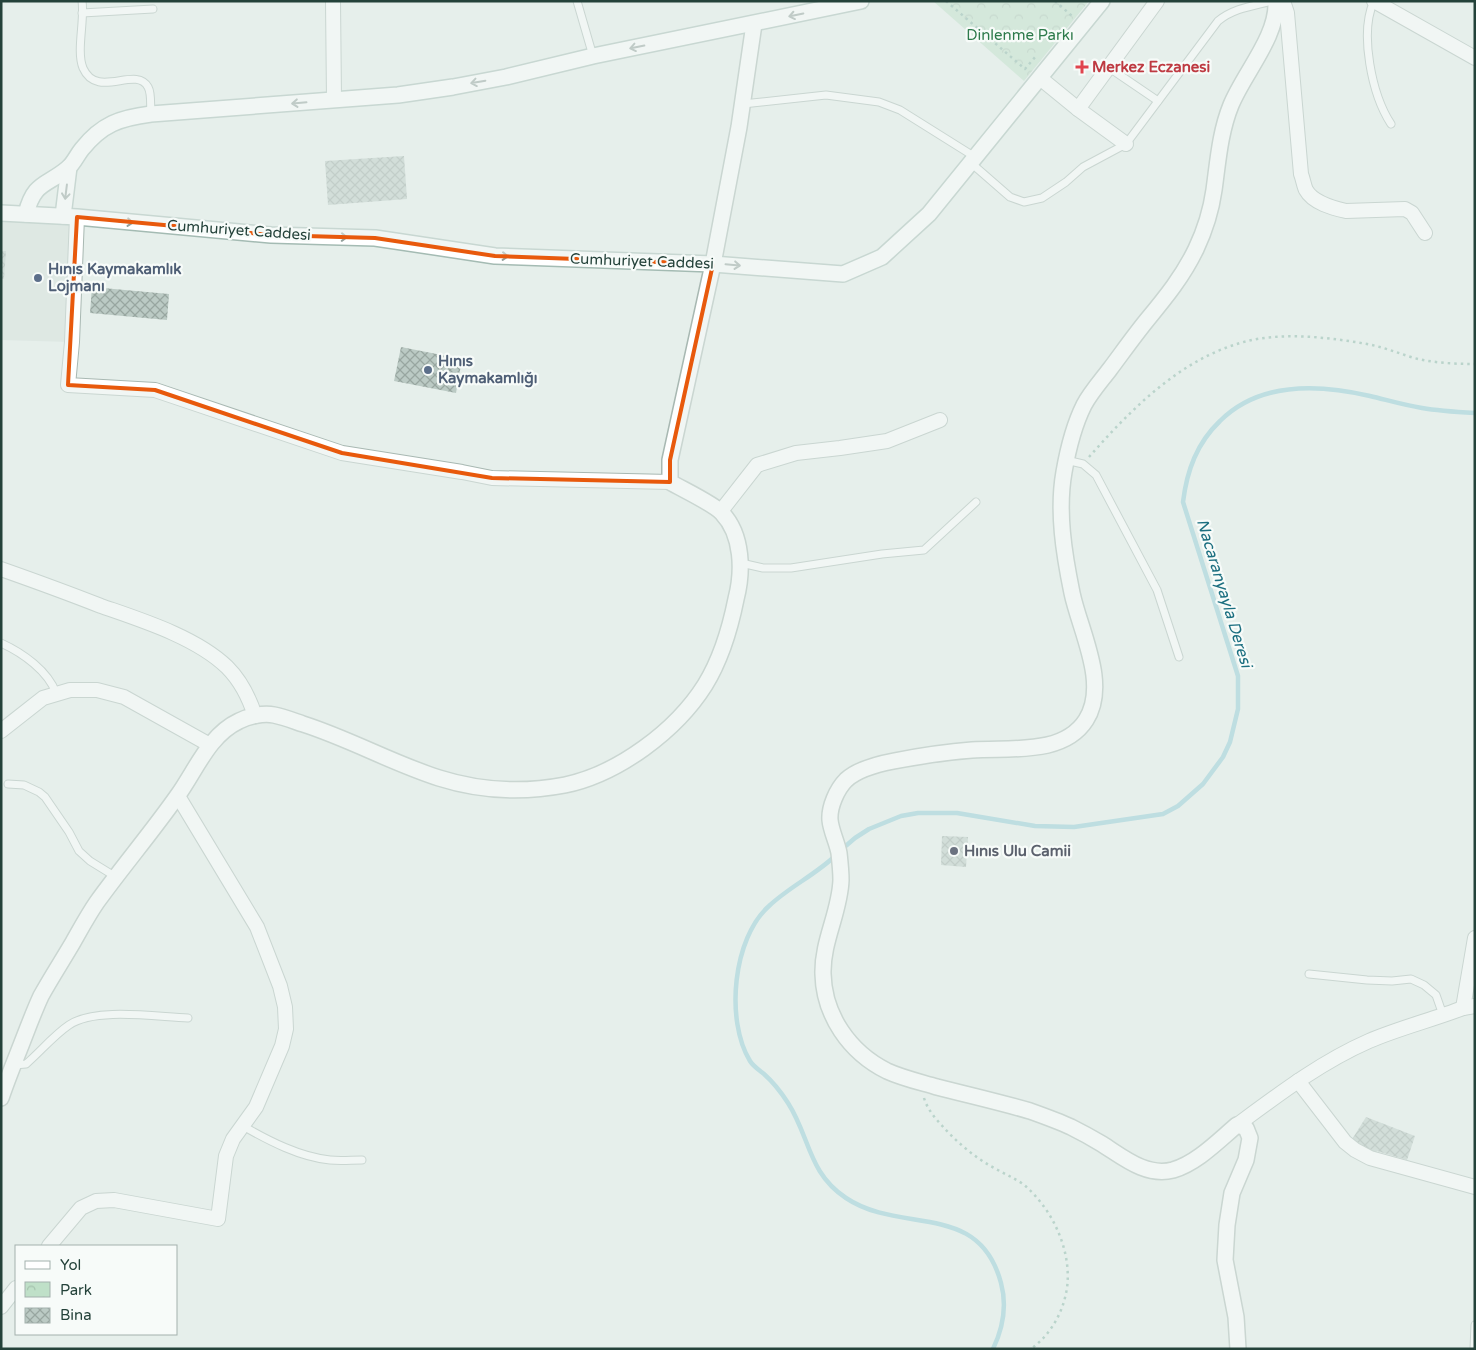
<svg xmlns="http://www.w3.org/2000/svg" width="1476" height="1350" viewBox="0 0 1476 1350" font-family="'Varela Round',sans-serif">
  <defs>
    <pattern id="park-crowns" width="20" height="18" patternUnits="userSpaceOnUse" patternTransform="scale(1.25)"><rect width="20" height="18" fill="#bfe0c8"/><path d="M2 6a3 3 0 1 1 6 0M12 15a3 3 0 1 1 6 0" fill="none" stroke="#a4c1ad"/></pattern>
    <pattern id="building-cross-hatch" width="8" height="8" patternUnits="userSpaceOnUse" patternTransform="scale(1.25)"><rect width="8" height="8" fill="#bbcac4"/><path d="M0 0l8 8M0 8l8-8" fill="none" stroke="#98a6a0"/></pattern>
  </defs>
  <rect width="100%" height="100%" fill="#e6efeb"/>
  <polygon fill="#d4dfda" points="1,213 77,217 72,342 1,340"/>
  <polygon fill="url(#park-crowns)" points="933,1 1089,1 1024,81"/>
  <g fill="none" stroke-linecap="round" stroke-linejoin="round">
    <g stroke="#8ec9d4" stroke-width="4.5">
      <path d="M841,850l14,-12 14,-9 32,-13 17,-3h39l78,13 39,1 89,-13 15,-8 25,-22 20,-27 7,-15 8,-33v-33l-55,-174c4,-32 14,-59 37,-81 40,-40 99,-37 150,-25 17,4 34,9 52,12 17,3 35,4 53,5"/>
      <path d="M835,856c-20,19 -46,31 -66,50 -36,32 -44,114 -19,155 3,5 9,9 14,13 9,8 17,18 24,29 22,34 20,70 58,95 55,37 133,2 155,85 6,22 2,45 -8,66"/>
    </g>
  </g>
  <g fill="url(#building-cross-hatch)">
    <polygon points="404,156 407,199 328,205 325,161"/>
    <polygon points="1,251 6,251 4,279 1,279"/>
    <polygon points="92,287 169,294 167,320 90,313"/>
    <polygon points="401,347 462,359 456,393 394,381"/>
    <polygon points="942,836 968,837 966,867 941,865"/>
    <polygon points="1366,1117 1415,1136 1407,1160 1377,1151 1373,1156 1351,1141"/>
  </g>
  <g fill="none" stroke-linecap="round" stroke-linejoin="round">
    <g stroke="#a8b8b2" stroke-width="9">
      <g id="service">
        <path d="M82,1c3,19 -6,50 1,67 14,32 53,-3 65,19 4,7 2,19 3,27"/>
        <polyline points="577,1 593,56"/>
        <path d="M1374,1c-15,32 -2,94 17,123"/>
        <polyline points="82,13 153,9"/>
        <polyline points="1108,67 1158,101"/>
        <polyline points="743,104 826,95 879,102 900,110 975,157"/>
        <path d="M971,163l39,34 14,5 18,-4 24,-16 17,-15 43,-23 92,-123c16,-13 35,-15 54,-20"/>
        <polyline points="1066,460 1083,464 1096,475 1157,590 1179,657"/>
        <polyline points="741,563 763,568 791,568 882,554 924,550 976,502"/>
        <path d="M1,643c22,10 47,28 55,50"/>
        <polyline points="8,784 24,785 39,792 45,797 69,832 79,851 90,861 116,877"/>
        <polyline points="1309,974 1367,980 1392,981 1411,979 1424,985 1436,995 1443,1015"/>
        <path d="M14,1065l12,-1c14,-12 28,-29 43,-39 26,-18 88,-8 119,-7"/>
        <path d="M243,1126c26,15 57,31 87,34 11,1 21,0 32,0"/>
        <polyline points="1474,1349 1475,1325"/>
      </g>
    </g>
    <g stroke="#a8b8b2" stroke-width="16">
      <g id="minor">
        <polyline points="333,1 334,100"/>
        <path d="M1280,1l4,3 3,9 14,161c2,5 3,12 5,16 7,13 27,18 40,21l59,-2 7,4 13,20"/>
        <polyline points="1374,1 1475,58"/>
        <polyline points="1040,78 1078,109 1126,144"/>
        <polyline points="1078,109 1157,1"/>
        <polyline points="77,217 72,342 68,385 155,390 342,453 462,472 492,478 670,482"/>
        <polyline points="721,511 757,465 796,453 840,448 887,441 940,420"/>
        <path d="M1,569c34,12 67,24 100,37 40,14 95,31 126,61 14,14 22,30 28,49"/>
        <polyline points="1,731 43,698 70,690 97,690 124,697 210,745"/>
        <polyline points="1463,1008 1475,938"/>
        <polyline points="1298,1081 1345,1142 1355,1150 1370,1158 1475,1187"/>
        <path d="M1237,1125c42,-31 84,-63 132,-84 30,-13 63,-21 94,-33l12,-2"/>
        <polyline points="49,1246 81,1208 96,1201 114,1200 218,1219 226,1156 233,1139 256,1107 282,1046 286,1029 285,1007 280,986 257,927 178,796"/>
        <polyline points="1,1307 16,1288"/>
      </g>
    </g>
    <g stroke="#a8b8b2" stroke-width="18">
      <g id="tertiary">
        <path d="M1,1098c7,-21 16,-42 24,-63 5,-13 10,-26 16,-39 10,-18 21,-35 31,-52 8,-14 16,-29 25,-42 26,-36 55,-70 81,-107 18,-25 31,-60 61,-74 10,-5 24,-8 35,-6 10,2 20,6 29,9 47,15 89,39 136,54 41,13 84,15 126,7 53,-11 111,-54 140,-100 16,-26 25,-56 31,-86 7,-27 7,-64 -14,-86 -8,-9 -40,-24 -52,-31v-22l43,-196 26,-137 15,-103"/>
        <path d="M1238,1349l-2,-32 -11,-57 2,-35 5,-32 14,-33 4,-22 -4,-10 -9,-3c-19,16 -40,38 -64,45 -27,7 -50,-13 -71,-26 -10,-6 -21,-12 -31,-17 -13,-6 -27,-11 -41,-16 -31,-9 -62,-16 -93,-24 -17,-5 -35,-9 -50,-16 -38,-19 -63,-56 -64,-97 -1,-33 17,-62 18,-94 0,-9 -1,-18 -2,-27 -2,-11 -8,-22 -9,-33 -1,-13 7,-31 16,-40 12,-11 32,-16 48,-19 26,-5 52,-9 78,-11 37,-3 91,6 114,-30 23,-36 -6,-89 -14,-127 -8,-39 -15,-82 -8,-121 4,-23 10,-47 20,-67 7,-13 17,-24 26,-36 12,-16 24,-33 37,-49 19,-23 36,-44 49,-71 9,-19 15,-38 18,-59 4,-29 6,-58 17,-85 13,-32 47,-69 45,-104"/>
      </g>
    </g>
    <g stroke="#a4bbb3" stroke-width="18">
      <g id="secondary">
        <polyline points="1,213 77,217 271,235 375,238 495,256 713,264 843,274 882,257 929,214 1102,1"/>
        <path d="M26,214c8,-33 21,-28 42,-46 6,-5 9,-13 14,-19 20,-25 38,-31 69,-35l247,-19 55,-8 53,-10 87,-21 268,-55"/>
        <polyline points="63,216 69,167"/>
      </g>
    </g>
    <g stroke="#86b3a5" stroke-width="2.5" stroke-dasharray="2.5 4" stroke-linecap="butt">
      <polyline points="946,1 1025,69 1036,56"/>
      <polyline points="1055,1 1072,16"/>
      <path d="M1089,457c45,-51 98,-105 168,-118 36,-6 75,-1 110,5 16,3 31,9 47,14 20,5 41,6 61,6"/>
      <path d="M924,1098c4,13 13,22 21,31 15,16 32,30 51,40 9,5 18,9 27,15 29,24 49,66 44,104 -4,25 -16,46 -36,61"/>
    </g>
    <use href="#service" stroke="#fff" stroke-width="7"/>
    <use href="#minor" stroke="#fff" stroke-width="14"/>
    <use href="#tertiary" stroke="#fff" stroke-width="15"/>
    <use href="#secondary" stroke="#fff" stroke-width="15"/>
  </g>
  <defs><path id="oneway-shaft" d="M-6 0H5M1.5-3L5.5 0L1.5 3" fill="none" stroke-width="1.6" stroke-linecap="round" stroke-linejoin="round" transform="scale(1.25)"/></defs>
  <g stroke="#92a09c">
    <use href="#oneway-shaft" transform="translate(796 15) rotate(168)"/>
    <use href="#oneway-shaft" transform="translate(637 47) rotate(169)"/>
    <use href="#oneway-shaft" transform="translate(478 82) rotate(170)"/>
    <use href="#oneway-shaft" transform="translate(299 103) rotate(175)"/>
    <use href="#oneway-shaft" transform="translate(66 192) rotate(97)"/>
    <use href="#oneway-shaft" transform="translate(126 222) rotate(5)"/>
    <use href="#oneway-shaft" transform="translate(340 237) rotate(2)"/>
    <use href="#oneway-shaft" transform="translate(501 256) rotate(3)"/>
    <use href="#oneway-shaft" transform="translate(733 265) rotate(5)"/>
  </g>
  <path d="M0 0H1476V1350H0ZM77,217l194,18 104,3 120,18 218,8 -43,196v22l-178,-4 -150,-25 -187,-63 -87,-5z" fill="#e6efeb" fill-opacity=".55" fill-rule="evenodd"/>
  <path fill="none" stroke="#e8590c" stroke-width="4" stroke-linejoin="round" d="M77,217l194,18 104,3 120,18 218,8 -43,196v22l-178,-4 -150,-25 -187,-63 -87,-5z"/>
  <path fill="#e0444e" stroke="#f7fbf9" stroke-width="2" d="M1079.5 59.5h5v5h5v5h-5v5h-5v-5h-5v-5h5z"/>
  <g fill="#5c6f8a" stroke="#f7fbf9" stroke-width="2">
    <circle cx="38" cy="278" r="5"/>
    <circle cx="428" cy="370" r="5"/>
  </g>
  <circle fill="#6b7280" stroke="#f7fbf9" stroke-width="2" cx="954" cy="851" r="5"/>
  <g text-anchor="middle" stroke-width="4.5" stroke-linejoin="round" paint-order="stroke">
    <g font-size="15" fill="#2d7a4b" stroke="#f7fbf9">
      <text x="1020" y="40">Dinlenme Parkı</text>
    </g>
    <g font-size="15" font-weight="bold" fill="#be3a42" stroke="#f7fbf9" text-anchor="start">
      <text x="1092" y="72">Merkez Eczanesi</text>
    </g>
    <g font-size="15" fill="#24423a" stroke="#f7fbf9">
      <text transform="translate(239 230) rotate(4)" y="5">Cumhuriyet Caddesi</text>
      <text transform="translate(642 261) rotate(2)" y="5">Cumhuriyet Caddesi</text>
    </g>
    <g font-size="15" font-weight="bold" fill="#4e5e75" stroke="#f7fbf9" text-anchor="start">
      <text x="48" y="274">Hınıs Kaymakamlık<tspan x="48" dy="17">Lojmanı</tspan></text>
      <text x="438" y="366">Hınıs<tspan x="438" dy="17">Kaymakamlığı</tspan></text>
    </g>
    <g font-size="15" font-weight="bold" fill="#5b616d" stroke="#f7fbf9" text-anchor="start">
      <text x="964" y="856">Hınıs Ulu Camii</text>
    </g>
    <g font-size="16" font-style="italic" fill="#1c6f80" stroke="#f7fbf9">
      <text transform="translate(1225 593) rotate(73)" y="6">Nacaranyayla Deresi</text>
    </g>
  </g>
  <rect width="1476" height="1350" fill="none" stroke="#24423a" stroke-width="5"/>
  <rect x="15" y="1245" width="162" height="90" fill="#f7fbf9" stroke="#a3b1ad"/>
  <rect x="25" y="1261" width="25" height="8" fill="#ffffff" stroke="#a3b1ad"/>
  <text x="60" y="1270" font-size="15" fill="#24423a">Yol</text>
  <rect x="25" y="1282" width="25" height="15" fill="url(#park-crowns)" stroke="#a3b1ad"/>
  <text x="60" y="1295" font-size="15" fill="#24423a">Park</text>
  <rect x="25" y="1308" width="25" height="15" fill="url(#building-cross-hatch)" stroke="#a3b1ad"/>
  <text x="60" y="1320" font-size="15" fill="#24423a">Bina</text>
</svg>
